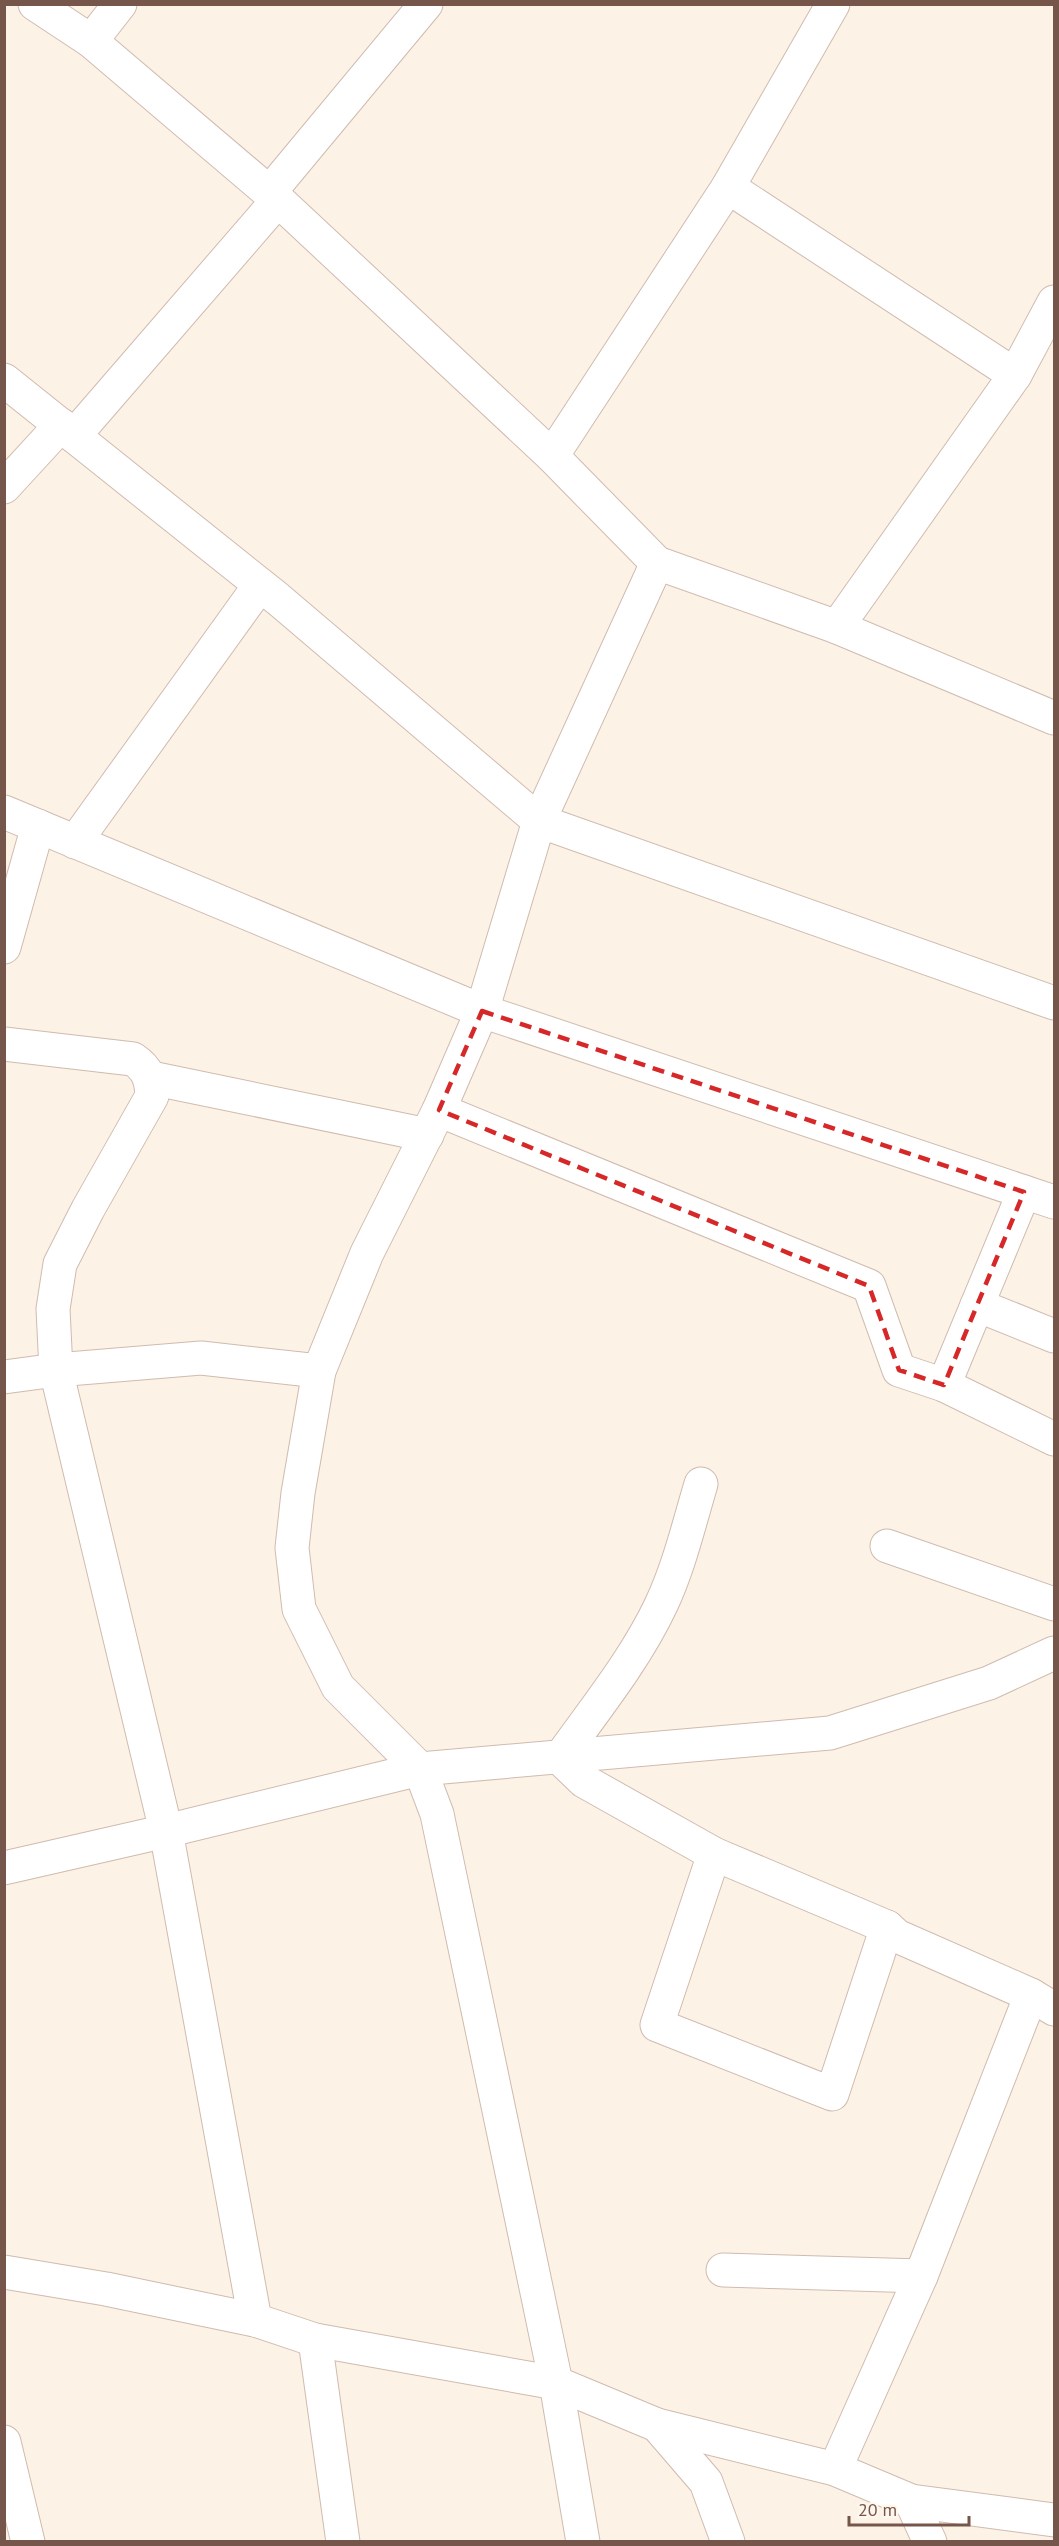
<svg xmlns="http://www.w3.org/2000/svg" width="1059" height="2546" viewBox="0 0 1059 2546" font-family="'PT Sans',sans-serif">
  <rect width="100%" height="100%" fill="#fcf2e6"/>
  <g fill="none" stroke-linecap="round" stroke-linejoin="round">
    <g stroke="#d0bbaf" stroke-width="35">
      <g id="minor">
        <polyline points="35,4 91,41 278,200 552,456 657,563 837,627 1015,375 728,187"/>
        <polyline points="91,41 120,4"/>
        <polyline points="269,193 426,4"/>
        <polyline points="1015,375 1054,302"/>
        <polyline points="4,380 278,599 539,821 1054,1003"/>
        <polyline points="74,436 278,200"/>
        <polyline points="552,456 728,187 833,4"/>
        <polyline points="4,487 61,425"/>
        <polyline points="837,627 1054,718"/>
        <polyline points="4,812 482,1011 1054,1202"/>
        <polyline points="75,842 260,585"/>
        <polyline points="4,947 38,826"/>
        <path d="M4,1044l129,15c15,10 18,20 19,37l-64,113 -28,55 -7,45 3,61 145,-12 118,13"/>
        <polyline points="151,1078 427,1135"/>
        <polyline points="439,1110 869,1286 899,1370 944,1385 1054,1439"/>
        <polyline points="977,1305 1054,1336"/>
        <polyline points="4,1377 56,1370 166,1831 255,2320"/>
        <polyline points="944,1385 1024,1192"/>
        <path d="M701,1484c-12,40 -22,83 -40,121 -26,55 -66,104 -101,153l24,23 130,73 173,73 10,9 134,59 23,14"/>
        <polyline points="887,1546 1054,1604"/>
        <polyline points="714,1854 657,2025 832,2094 887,1927"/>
        <polyline points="4,1868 166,1831 420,1769 830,1733 989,1683 1054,1653"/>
        <polyline points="723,2270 921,2276"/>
        <polyline points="4,2272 106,2289 255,2320 315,2340 556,2383 657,2425 835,2469 911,2501 1054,2520"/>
        <polyline points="315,2340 343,2542"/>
        <polyline points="657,2425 706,2482 728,2542"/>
        <polyline points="4,2442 28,2542"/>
        <polyline points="835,2469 921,2276 1031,1995"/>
        <polyline points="911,2501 930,2542"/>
        <polyline points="583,2542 556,2383 437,1814 420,1769 338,1687 299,1609 292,1548 298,1493 319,1371 367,1253 439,1110 482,1011 539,821 657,563"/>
      </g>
    </g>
    <use href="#minor" stroke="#fff" stroke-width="33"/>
  </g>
  <path fill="none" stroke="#d62828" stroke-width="4.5" stroke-dasharray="12 8" stroke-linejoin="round" d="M482,1011l542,181 -80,193 -45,-15 -30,-84 -430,-176z"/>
  <rect width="1059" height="2546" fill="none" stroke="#76564b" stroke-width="12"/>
  <path d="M849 2516v9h120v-9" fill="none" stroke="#76564b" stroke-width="3"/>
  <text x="858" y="2516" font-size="18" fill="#76564b" stroke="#fff6ed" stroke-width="4.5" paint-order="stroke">20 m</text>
</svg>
